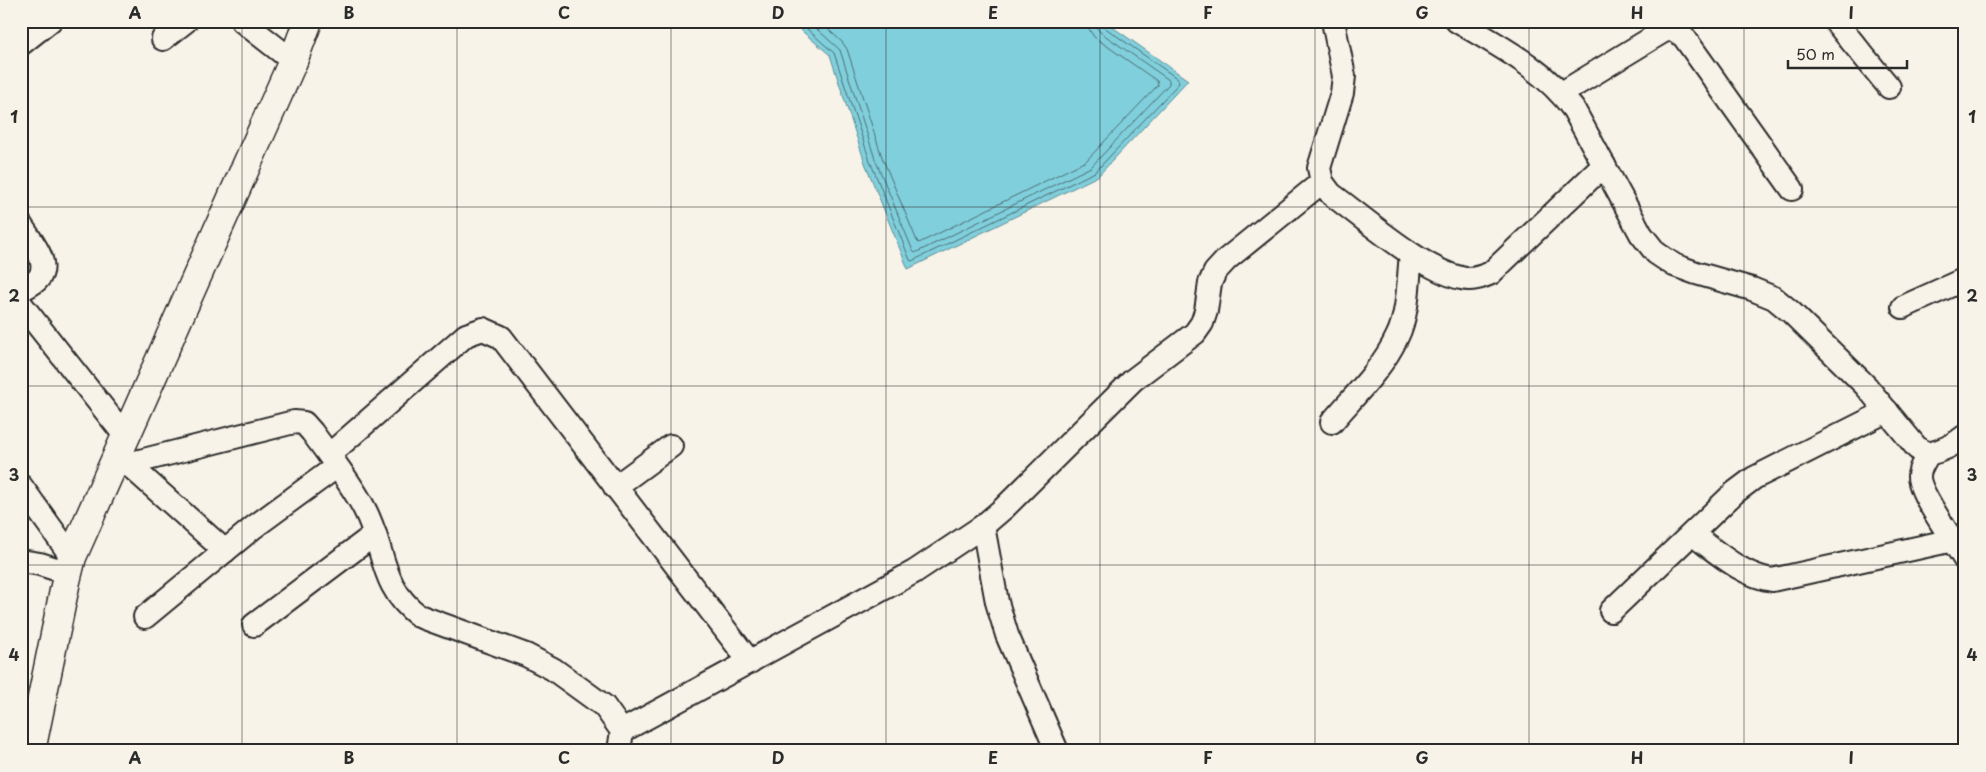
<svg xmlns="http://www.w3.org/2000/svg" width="1986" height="772" viewBox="0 0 1986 772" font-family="'Playpen Sans',sans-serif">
  <rect width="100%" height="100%" fill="#f7f3e8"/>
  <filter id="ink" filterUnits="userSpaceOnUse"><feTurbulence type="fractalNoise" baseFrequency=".02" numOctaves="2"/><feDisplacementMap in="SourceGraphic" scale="10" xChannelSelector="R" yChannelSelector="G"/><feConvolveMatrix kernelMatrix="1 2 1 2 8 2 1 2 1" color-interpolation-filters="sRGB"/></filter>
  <g filter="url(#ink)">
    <polygon fill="#80cfdc" stroke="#5e8d95" points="790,21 1104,21 1188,80 1098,176 908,269 865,163 830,55"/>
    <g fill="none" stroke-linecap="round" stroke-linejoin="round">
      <g stroke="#4d6d72" stroke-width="1">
        <polyline points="798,21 834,53 870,161 910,260 912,261 1095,172 1179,83 1178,79 1104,27 1102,21"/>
        <polyline points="808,21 840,50 875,159 913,251 915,253 1091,167 1169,84 1169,80 1100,32 1097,28 1095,21"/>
        <polyline points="819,21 842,42 847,49 882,157 917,241 919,243 1086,161 1158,85 1157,81 1094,37 1089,29 1088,21"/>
      </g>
      <g stroke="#2b2b2b" stroke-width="26">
        <g id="minor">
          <polyline points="242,21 293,61"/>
          <path d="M1333,21l11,55 -2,17 -23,75 3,14 9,12c33,24 92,76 130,84 11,3 21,-1 30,-5l113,-108"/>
          <path d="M1457,21c42,25 88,48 117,89l67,124 15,19 18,12 22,8 56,16 22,9 17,14 75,74 51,62 11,6c14,-3 26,-9 37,-18"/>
          <polyline points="1835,21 1889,87"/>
          <polyline points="163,39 186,21"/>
          <polyline points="21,44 50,21"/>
          <path d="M1562,93l100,-61c10,-4 14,-2 22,5l108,152"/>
          <path d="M21,225c9,15 31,38 17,54 -4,5 -12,8 -17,11"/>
          <polyline points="21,304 126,437"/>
          <polyline points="1903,307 1965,279"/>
          <path d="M1332,422c22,-26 50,-53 65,-85 12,-24 11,-57 14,-83"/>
          <path d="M1928,454c-3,7 -9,14 -9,22 -1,16 36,67 46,84"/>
          <polyline points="329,455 466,335 483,329 501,337 750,662"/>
          <polyline points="128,464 225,551"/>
          <path d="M112,468l182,-46 10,1 8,9c18,25 38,49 52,76 22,41 15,78 55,108l107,39 27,14 51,37 18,25 -3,20"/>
          <polyline points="21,486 72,557"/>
          <polyline points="615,487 671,446"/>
          <polyline points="983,526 997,602 1007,635 1057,751"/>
          <path d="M1692,534c25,18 49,41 80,46l181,-40"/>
          <polyline points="21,561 40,564 68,573"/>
          <polyline points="1611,611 1734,493 1754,478 1887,411"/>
          <polyline points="145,617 254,527 336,467"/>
          <polyline points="254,625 375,534"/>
          <polyline points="622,731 914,572 983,526 1004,508 1133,380 1195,333 1202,323 1206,311 1210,283 1215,272 1227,259 1322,182"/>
        </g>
      </g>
      <g stroke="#2b2b2b" stroke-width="31">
        <polyline id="major" points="31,751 66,581 72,557 293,61 308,21"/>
      </g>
      <use href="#minor" stroke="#f7f3e8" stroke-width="22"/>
      <use href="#major" stroke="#f7f3e8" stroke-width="28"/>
    </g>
  </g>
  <path fill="none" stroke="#2b2b2b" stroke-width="1" stroke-opacity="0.55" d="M242,21v730M457,21v730M671,21v730M886,21v730M1100,21v730M1315,21v730M1529,21v730M1744,21v730M21,207h1944M21,386h1944M21,565h1944"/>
  <rect width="1986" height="772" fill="none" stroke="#f7f3e8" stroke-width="55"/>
  <path d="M1788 60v8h119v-8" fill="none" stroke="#2b2b2b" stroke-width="2.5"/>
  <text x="1796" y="60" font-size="15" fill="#2b2b2b" stroke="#f7f3e8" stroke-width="4" paint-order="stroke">50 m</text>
  <rect x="28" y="28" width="1930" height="716" fill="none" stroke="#2b2b2b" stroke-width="2"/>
  <g font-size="16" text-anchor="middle" font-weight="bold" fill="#2b2b2b">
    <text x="135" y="19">A</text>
    <text x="349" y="19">B</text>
    <text x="564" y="19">C</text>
    <text x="778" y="19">D</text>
    <text x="993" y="19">E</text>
    <text x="1208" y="19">F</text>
    <text x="1422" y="19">G</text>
    <text x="1637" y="19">H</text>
    <text x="1851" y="19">I</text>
    <text x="14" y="123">1</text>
    <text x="1972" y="123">1</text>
    <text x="14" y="302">2</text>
    <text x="1972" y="302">2</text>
    <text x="14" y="481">3</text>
    <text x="1972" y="481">3</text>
    <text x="14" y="661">4</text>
    <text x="1972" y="661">4</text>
    <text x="135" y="764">A</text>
    <text x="349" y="764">B</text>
    <text x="564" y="764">C</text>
    <text x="778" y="764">D</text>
    <text x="993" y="764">E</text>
    <text x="1208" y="764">F</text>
    <text x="1422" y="764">G</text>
    <text x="1637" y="764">H</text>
    <text x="1851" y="764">I</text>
  </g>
</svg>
